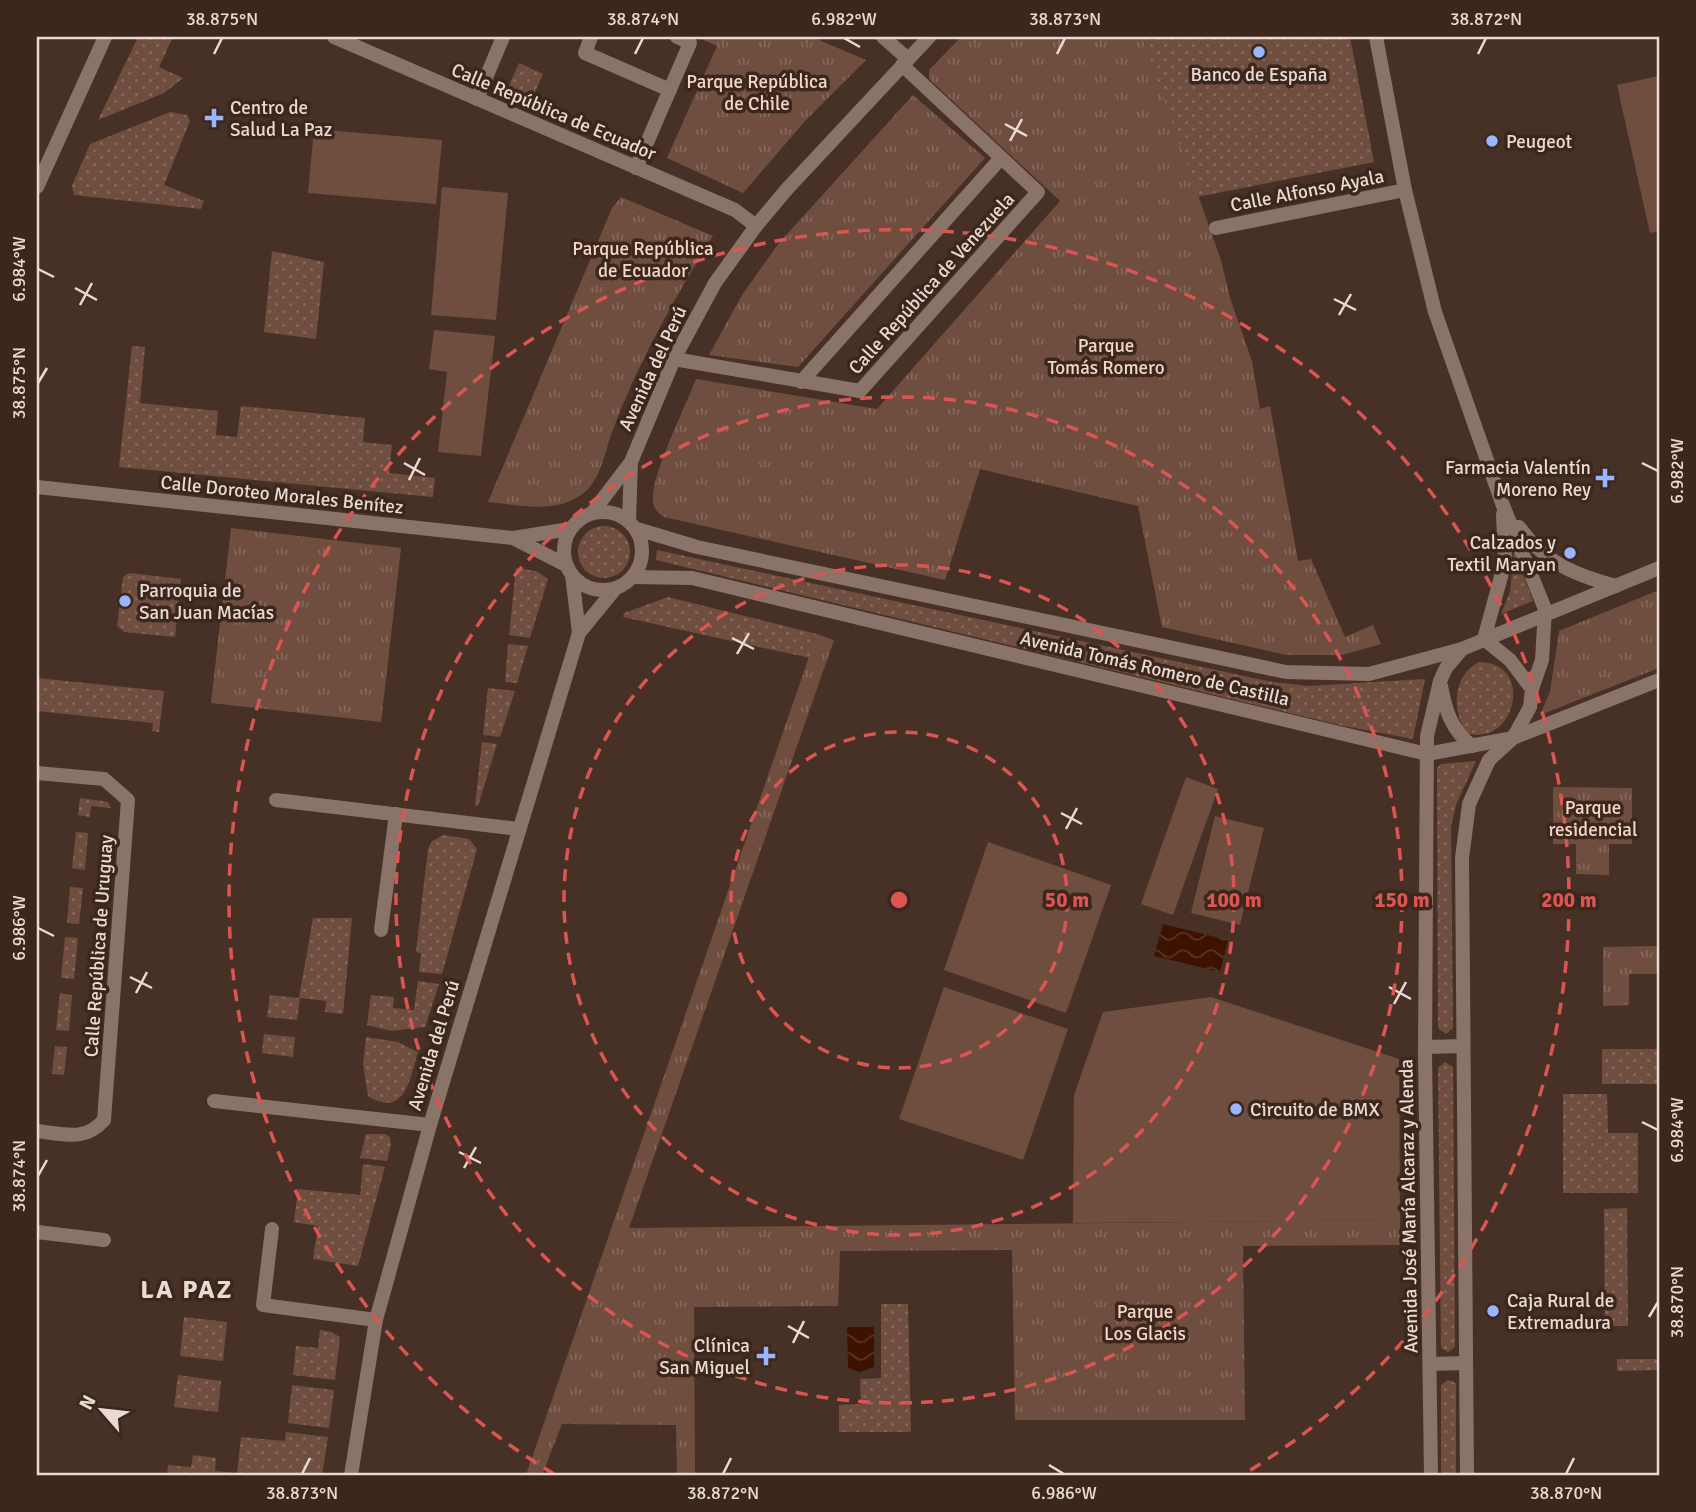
<svg xmlns="http://www.w3.org/2000/svg" width="1696" height="1512" viewBox="0 0 1696 1512" font-family="Signika,sans-serif">
  <defs>
    <pattern id="grass-dots" width="8" height="8" patternUnits="userSpaceOnUse" patternTransform="scale(1.75)"><rect width="8" height="8" fill="#704e3f"/><path d="M2 2h.1M6 6h.1" fill="none" stroke="#84675a" stroke-width="1.8" stroke-linecap="round"/></pattern>
    <pattern id="park-tufts" width="24" height="20" patternUnits="userSpaceOnUse" patternTransform="scale(1.75)"><rect width="24" height="20" fill="#704e3f"/><path d="M3 7l-1-3M5 7V3M7 7l1-3M15 17l-1-3M17 17v-4M19 17l1-3" fill="none" stroke="#84675a"/></pattern>
    <pattern id="water-waves" width="16" height="10" patternUnits="userSpaceOnUse" patternTransform="scale(1.75)"><rect width="16" height="10" fill="#3c1300"/><path d="M0 5q4-4 8 0t8 0" fill="none" stroke="#583524"/></pattern>
  </defs>
  <rect width="100%" height="100%" fill="#473127"/>
  <g fill="url(#grass-dots)">
    <polygon points="138,37 173,37 159,67 183,78 164,93 98,120"/>
    <polygon points="1142,37 1350,37 1374,162 1197,197"/>
    <polygon points="519,63 543,74 531,101 507,90"/>
    <polygon points="170,112 187,115 190,121 164,185 204,201 201,209 74,195 72,186 90,144"/>
    <polygon points="272,251 324,262 316,339 264,332"/>
    <polygon points="132,346 145,347 140,403 218,411 216,435 237,437 241,406 365,418 363,442 392,445 389,473 435,478 433,497 119,467"/>
    <circle cx="604" cy="552" r="26"/>
    <polygon points="657,550 1272,682 1309,686 1425,679 1413,739 1344,726 656,560"/>
    <polygon points="1514,551 1533,601 1501,614 1510,592"/>
    <polygon points="516,568 536,571 548,579 530,638 509,635"/>
    <polygon points="129,573 181,579 175,637 124,632 117,626 123,577"/>
    <polygon points="668,597 817,634 810,658 623,617 624,613"/>
    <polygon points="508,644 528,646 517,683 505,682"/>
    <path d="M1479,662c56,0 37,86 -13,71 -14,-23 -14,-57 13,-71z"/>
    <polygon points="37,678 164,691 159,732 152,731 153,723 37,711"/>
    <polygon points="488,688 515,691 500,737 483,735"/>
    <polygon points="482,742 497,744 478,806 475,805"/>
    <polygon points="1476,761 1456,805 1451,827 1453,1028 1446,1034 1438,1028 1437,768 1441,764"/>
    <polygon points="80,798 108,802 111,808 91,806 90,817 78,815"/>
    <polygon points="76,832 88,833 85,870 72,868"/>
    <polygon points="443,835 469,839 477,849 442,974 419,972 421,953 416,952 428,849 431,842"/>
    <polygon points="70,887 83,888 79,924 67,923"/>
    <polygon points="313,918 352,918 343,1014 325,1012 326,1001 300,998 297,1020 267,1017 270,995 299,998"/>
    <polygon points="65,937 78,938 74,979 61,978"/>
    <polygon points="418,981 439,984 425,1027 391,1031 367,1025 371,995 394,997 393,1008 414,1010"/>
    <polygon points="60,993 72,995 69,1031 56,1030"/>
    <polygon points="264,1034 295,1037 293,1057 262,1053"/>
    <path d="M366,1037l32,5 20,10c-8,26 -13,67 -50,44l-5,-32z"/>
    <polygon points="55,1046 67,1047 64,1075 52,1074"/>
    <rect x="1602" y="1049" width="57" height="35"/>
    <polygon points="1445,1062 1453,1067 1455,1347 1448,1352 1441,1348 1438,1068"/>
    <polygon points="1563,1094 1607,1094 1608,1133 1638,1133 1638,1193 1563,1193"/>
    <polygon points="366,1134 385,1134 390,1137 391,1144 387,1161 360,1158"/>
    <polygon points="363,1164 385,1167 358,1266 313,1259 318,1226 294,1222 298,1189 360,1195"/>
    <polygon points="1627,1208 1628,1326 1605,1326 1604,1209"/>
    <polygon points="881,1304 908,1304 911,1432 839,1432 839,1405 861,1404 860,1379 881,1378"/>
    <polygon points="184,1317 227,1322 223,1361 180,1356"/>
    <polygon points="320,1330 331,1332 340,1337 335,1380 293,1375 296,1346 318,1348"/>
    <polygon points="1617,1359 1659,1359 1659,1370 1617,1371"/>
    <polygon points="178,1375 221,1381 218,1412 174,1407"/>
    <polygon points="1448,1380 1456,1383 1456,1475 1441,1475 1441,1385"/>
    <polygon points="292,1385 334,1390 329,1428 288,1423"/>
    <polygon points="286,1432 328,1437 322,1475 167,1475 168,1465 191,1467 193,1455 216,1458 215,1471 237,1473 241,1437 285,1441"/>
  </g>
  <g fill="url(#park-tufts)">
    <polygon points="697,37 812,37 866,60 806,120 743,193 667,158 717,46"/>
    <path d="M961,37h181l79,223 9,38 22,63 8,48 10,-3 28,155 13,-2 34,78 28,-12 8,19 -39,11h-55l-125,-28 -24,-121 -158,-37 -35,111 -281,-63c-7,-5 -11,-9 -11,-18 -2,-23 33,-94 43,-120l181,30 183,-208 -131,-122v-9z"/>
    <polygon points="913,95 985,158 798,367 709,355 742,295 779,243"/>
    <path d="M621,197l92,39c-39,63 -75,126 -101,196 -6,17 -12,47 -26,59 -27,24 -65,14 -98,11l124,-294z"/>
    <polygon points="231,528 401,548 381,722 211,703"/>
    <polygon points="1659,590 1659,668 1540,715 1550,692 1559,631"/>
    <polygon points="817,634 834,640 629,1228 1400,1220 1400,1245 1243,1246 1245,1420 1015,1420 1012,1250 840,1251 838,1306 694,1307 695,1475 677,1475 676,1425 562,1424 542,1475 526,1475"/>
    <polygon points="1553,787 1632,788 1632,844 1609,844 1609,875 1576,874 1576,844 1553,844"/>
    <polygon points="1659,946 1659,974 1629,974 1629,1005 1603,1006 1603,947"/>
  </g>
  <g fill="#704e3f">
    <polygon points="1659,76 1659,231 1650,233 1617,85"/>
    <polygon points="314,129 442,140 436,204 308,193"/>
    <polygon points="442,187 508,193 496,320 431,315"/>
    <polygon points="434,330 495,336 481,456 438,452 447,372 429,369"/>
    <polygon points="1186,777 1218,789 1173,915 1141,904"/>
    <polygon points="1215,816 1264,828 1240,925 1191,913"/>
    <polygon points="988,842 1111,885 1066,1013 944,970"/>
    <polygon points="944,987 1068,1029 1023,1160 899,1119"/>
    <polygon points="1211,997 1399,1059 1400,1220 1073,1223 1074,1095 1103,1012"/>
  </g>
  <g fill="url(#water-waves)">
    <polygon points="1163,924 1228,940 1220,972 1154,956"/>
    <polygon points="847,1327 874,1327 874,1367 859,1372 848,1368"/>
  </g>
  <g fill="none" stroke-linecap="round" stroke-linejoin="round">
    <g stroke="#8a746a" stroke-width="14">
      <polyline points="334,37 735,210 756,226"/>
      <polyline points="591,37 585,53 670,90"/>
      <polyline points="883,37 908,59"/>
      <polyline points="1376,37 1405,190 1435,312 1502,503 1545,609 1542,660 1532,689"/>
      <polyline points="477,99 503,37"/>
      <polyline points="636,168 690,43 677,37"/>
      <polyline points="37,187 105,37"/>
      <polyline points="1216,228 1405,190"/>
      <polyline points="674,359 860,391 1038,192 902,65"/>
      <polyline points="801,382 1001,158"/>
      <polyline points="37,487 513,538 570,529"/>
      <circle cx="603" cy="551" r="39"/>
      <polyline points="592,513 631,462 674,359 715,283 756,226 787,189 929,37"/>
      <polyline points="629,521 631,462"/>
      <path d="M1519,527c26,36 56,48 97,59"/>
      <polyline points="637,529 697,547 1286,672 1369,674 1462,649 1659,568"/>
      <polyline points="513,538 566,565"/>
      <polyline points="572,575 579,633"/>
      <polyline points="634,577 692,578 1427,754 1513,738 1659,680"/>
      <polyline points="1484,639 1505,562 1503,514"/>
      <path d="M1441,686c5,26 10,43 31,60"/>
      <path d="M37,773l67,6 24,21 -24,320c-19,22 -40,14 -67,11"/>
      <polyline points="276,800 518,829"/>
      <polyline points="381,930 396,814"/>
      <polyline points="1426,1047 1463,1046"/>
      <polyline points="214,1101 430,1125"/>
      <polyline points="272,1229 263,1305 376,1320"/>
      <polyline points="37,1232 104,1240"/>
      <polyline points="1430,1364 1466,1363"/>
      <polyline points="351,1475 376,1320 430,1125 579,633 615,589"/>
      <polyline points="1431,1475 1425,1053 1427,736 1440,681 1446,668 1462,649"/>
      <polyline points="1467,1475 1462,858 1469,804 1489,760 1513,738 1530,707 1532,689 1510,660 1484,639"/>
    </g>
  </g>
  <path fill="none" stroke="#e9dbd4" stroke-width="2.5" d="M844,38l16,9M214,54l8,-16M635,54l8,-16M1057,54l8,-16M1478,54l8,-16M1005,124l22,12M1010,141l12,-22M38,269l16,8M75,288l22,12M1334,299l22,11M80,305l12,-22M1339,315l12,-21M38,383l9,-15M404,463l21,12M1642,463l16,8M409,480l11,-22M732,638l22,11M737,654l12,-21M1061,813l21,11M1066,829l11,-21M38,928l16,8M130,977l22,11M1389,987l22,12M136,993l11,-21M1394,1004l12,-22M1642,1122l16,8M459,1152l22,11M464,1168l12,-21M38,1176l9,-16M1649,1317l9,-15M788,1326l21,12M793,1343l11,-22M1049,1465l15,9M302,1474l8,-16M723,1474l8,-16M1566,1474l8,-16"/>
  <g fill="none" stroke="#db5553" stroke-width="3.5" stroke-dasharray="12 9">
    <circle cx="899" cy="900" r="168"/>
    <circle cx="899" cy="900" r="335"/>
    <circle cx="899" cy="900" r="503"/>
    <path d="M554 1474A670 670 0 1 1 1244 1474"/>
  </g>
  <g fill="#9ab5fd" stroke="#3c271d" stroke-width="2.5">
    <circle cx="1259" cy="52" r="7"/>
    <path d="M210.5 107.5h7v7h7v7h-7v7h-7v-7h-7v-7h7z"/>
    <circle cx="1492" cy="141" r="7"/>
    <path d="M1601.5 467.5h7v7h7v7h-7v7h-7v-7h-7v-7h7z"/>
    <circle cx="1570" cy="553" r="7"/>
    <circle cx="125" cy="601" r="7"/>
    <circle cx="1236" cy="1109" r="7"/>
    <circle cx="1493" cy="1311" r="7"/>
    <path d="M762.5 1345.5h7v7h7v7h-7v7h-7v-7h-7v-7h7z"/>
  </g>
  <g text-anchor="middle" stroke-width="7" stroke-linejoin="round" paint-order="stroke">
    <g font-size="19" fill="#e9dbd4" stroke="#3c271d" text-anchor="start">
      <text x="1259" y="81" text-anchor="middle">Banco de España</text>
      <text x="230" y="114">Centro de<tspan x="230" dy="22">Salud La Paz</tspan></text>
      <text x="1506" y="148">Peugeot</text>
      <text x="1591" y="474" text-anchor="end">Farmacia Valentín<tspan x="1591" dy="22">Moreno Rey</tspan></text>
      <text x="1556" y="549" text-anchor="end">Calzados y<tspan x="1556" dy="22">Textil Maryan</tspan></text>
      <text x="139" y="597">Parroquia de<tspan x="139" dy="22">San Juan Macías</tspan></text>
      <text x="1250" y="1116">Circuito de BMX</text>
      <text x="1507" y="1307">Caja Rural de<tspan x="1507" dy="22">Extremadura</tspan></text>
      <text x="750" y="1352" text-anchor="end">Clínica<tspan x="750" dy="22">San Miguel</tspan></text>
    </g>
    <g font-size="19" fill="#f4d5c6" stroke="#3c271d">
      <text x="757" y="88">Parque República<tspan x="757" dy="22">de Chile</tspan></text>
      <text x="643" y="255">Parque República<tspan x="643" dy="22">de Ecuador</tspan></text>
      <text x="1106" y="352">Parque<tspan x="1106" dy="22">Tomás Romero</tspan></text>
      <text x="1593" y="814">Parque<tspan x="1593" dy="22">residencial</tspan></text>
      <text x="1145" y="1318">Parque<tspan x="1145" dy="22">Los Glacis</tspan></text>
    </g>
    <g font-size="19" fill="#e9dbd4" stroke="#3c271d">
      <text transform="translate(554 111) rotate(23)" y="7">Calle República de Ecuador</text>
      <text transform="translate(1307 190) rotate(-11)" y="7">Calle Alfonso Ayala</text>
      <text transform="translate(931 283) rotate(-48)" y="7">Calle República de Venezuela</text>
      <text transform="translate(652 368) rotate(-65)" y="7">Avenida del Perú</text>
      <text transform="translate(282 494) rotate(6)" y="7">Calle Doroteo Morales Benítez</text>
      <text transform="translate(1155 668) rotate(13)" y="7">Avenida Tomás Romero de Castilla</text>
      <text transform="translate(98 946) rotate(-86)" y="7">Calle República de Uruguay</text>
      <text transform="translate(433 1045) rotate(-73)" y="7">Avenida del Perú</text>
      <text transform="translate(1408 1206) rotate(-91)" y="7">Avenida José María Alcaraz y Alenda</text>
    </g>
    <g font-size="26" font-weight="bold" letter-spacing="2" fill="#e9dbd4" stroke="#3c271d">
      <text x="187" y="1298">LA PAZ</text>
    </g>
  </g>
  <circle cx="899" cy="900" r="10" fill="#db5553" stroke="#3c271d" stroke-width="3.5"/>
  <g font-size="21" text-anchor="middle" font-weight="bold" fill="#db5553" stroke="#3c271d" stroke-width="7" stroke-linejoin="round" paint-order="stroke">
    <text x="1067" y="907">50 m</text>
    <text x="1234" y="907">100 m</text>
    <text x="1402" y="907">150 m</text>
    <text x="1569" y="907">200 m</text>
  </g>
  <rect width="1696" height="1512" fill="none" stroke="#3c271d" stroke-width="77"/>
  <g transform="translate(102 1410) rotate(298)" stroke="#3c271d" stroke-width="5" paint-order="stroke">
  <path d="M0-5L12 26L0 18L-12 26Z" fill="#e9dbd4"/>
  <text y="-10" font-size="19" font-weight="bold" text-anchor="middle" fill="#e9dbd4">N</text>
  </g>
  <rect x="38" y="38" width="1620" height="1436" fill="none" stroke="#e9dbd4" stroke-width="2.5"/>
  <g font-size="18" text-anchor="middle" fill="#e9dbd4">
    <text x="222" y="25">38.875°N</text>
    <text x="643" y="25">38.874°N</text>
    <text x="844" y="25">6.982°W</text>
    <text x="1065" y="25">38.873°N</text>
    <text x="1486" y="25">38.872°N</text>
    <text transform="translate(19 269) rotate(-90)" y="6">6.984°W</text>
    <text transform="translate(19 383) rotate(-90)" y="6">38.875°N</text>
    <text transform="translate(1677 471) rotate(-90)" y="6">6.982°W</text>
    <text transform="translate(19 928) rotate(-90)" y="6">6.986°W</text>
    <text transform="translate(1677 1130) rotate(-90)" y="6">6.984°W</text>
    <text transform="translate(19 1176) rotate(-90)" y="6">38.874°N</text>
    <text transform="translate(1677 1302) rotate(-90)" y="6">38.870°N</text>
    <text x="302" y="1499">38.873°N</text>
    <text x="723" y="1499">38.872°N</text>
    <text x="1064" y="1499">6.986°W</text>
    <text x="1566" y="1499">38.870°N</text>
  </g>
</svg>
